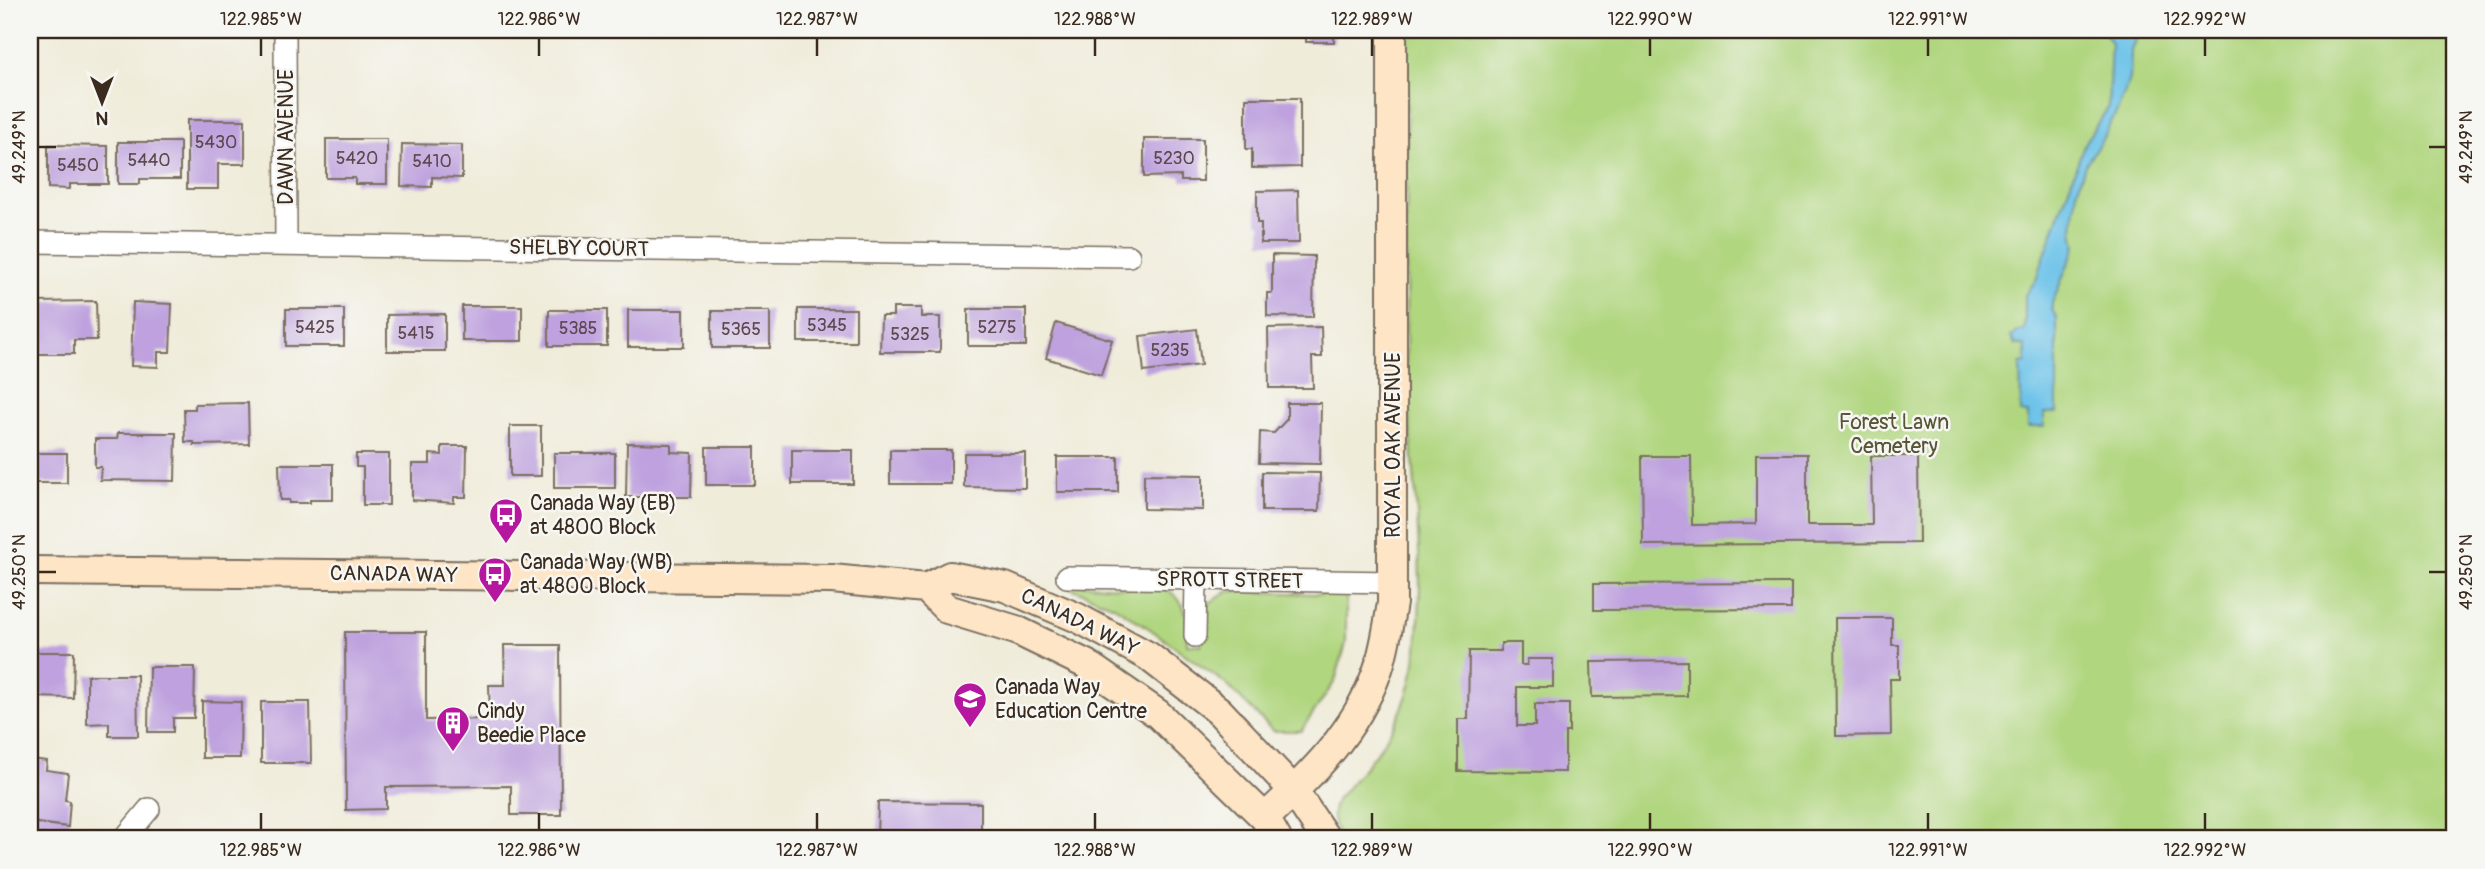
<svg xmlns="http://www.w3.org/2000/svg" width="2485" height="869" viewBox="0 0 2485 869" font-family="Pangolin,sans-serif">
  <rect width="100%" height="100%" fill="#f6f6f2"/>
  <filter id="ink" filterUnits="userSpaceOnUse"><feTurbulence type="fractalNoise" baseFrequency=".0143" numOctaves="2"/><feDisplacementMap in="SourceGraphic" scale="14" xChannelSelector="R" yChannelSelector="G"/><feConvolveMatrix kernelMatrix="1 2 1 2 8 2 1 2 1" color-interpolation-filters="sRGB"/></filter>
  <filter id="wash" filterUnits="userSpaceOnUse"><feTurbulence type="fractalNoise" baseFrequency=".00686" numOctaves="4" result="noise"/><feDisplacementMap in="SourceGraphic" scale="28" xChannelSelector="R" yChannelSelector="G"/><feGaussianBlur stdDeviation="1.57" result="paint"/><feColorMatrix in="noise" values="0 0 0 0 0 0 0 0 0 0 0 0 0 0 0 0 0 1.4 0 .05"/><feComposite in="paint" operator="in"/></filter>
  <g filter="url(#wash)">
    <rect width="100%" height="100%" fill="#f0ecda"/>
    <g fill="#b0d67f" stroke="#76804e" stroke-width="2">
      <path d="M1407,30h1048v809h-1114c-8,-13 -11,-24 -5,-38 24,-29 50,-55 65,-90 17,-39 18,-79 19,-120 0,-78 -11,-155 -14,-234z"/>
      <path d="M1072,584l96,6c22,15 19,29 19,54l14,1 2,-30 5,-11 20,-13 118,4v48l-11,38 -34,50h-28l-47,-47 -76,-55 -36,-23 -43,-18z"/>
    </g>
    <polygon fill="#6cc2e9" stroke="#547684" stroke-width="2" points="2098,30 2140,30 2131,49 2130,79 2118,109 2100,143 2085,165 2077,192 2074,217 2073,230 2076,246 2052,303 2052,310 2057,318 2057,413 2044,413 2044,427 2028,427 2028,413 2021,413 2020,364 2026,363 2025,346 2015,344 2011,337 2018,331 2025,330 2025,295 2036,280 2085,142 2108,108 2111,43 2106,35"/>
    <g id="blocks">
      <g fill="#bea1de">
        <rect x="397" y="30" width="35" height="5"/>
        <rect x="1306" y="30" width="28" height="12"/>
        <polygon points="1246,98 1300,98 1300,167 1252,168 1252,149 1246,149"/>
        <polygon points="187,120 245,120 245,164 218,164 218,189 187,189"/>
        <rect x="30" y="131" width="5" height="56"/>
        <polygon points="326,139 387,139 387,184 355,184 355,178 326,178"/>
        <polygon points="1144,139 1203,139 1203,181 1181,181 1181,176 1144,177"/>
        <polygon points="118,142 180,142 180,179 140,179 140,184 118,184"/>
        <polygon points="402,144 462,145 462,178 432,177 432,187 401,186"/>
        <polygon points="48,145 108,146 108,184 70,184 70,189 48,188"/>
        <polygon points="1298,190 1299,243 1261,243 1261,223 1257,223 1257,191"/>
        <polygon points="1272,255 1314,256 1313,317 1267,316 1267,293 1272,293"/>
        <polygon points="96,301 97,340 74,340 74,354 36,354 35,302"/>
        <polygon points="133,302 172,304 170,352 158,352 158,367 131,366"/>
        <rect x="462" y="306" width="60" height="35"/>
        <polygon points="893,308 921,308 921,317 940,317 940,352 880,352 881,316 893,316"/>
        <rect x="286" y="309" width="58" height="37"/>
        <rect x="798" y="309" width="58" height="33"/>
        <rect x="968" y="309" width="58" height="37"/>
        <rect x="549" y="310" width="58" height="36"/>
        <rect x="628" y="310" width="56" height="37"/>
        <rect x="712" y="311" width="58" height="37"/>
        <polygon points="445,314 445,351 387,351 387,315"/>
        <polygon points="1056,323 1112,340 1101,375 1046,358"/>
        <polygon points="1321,327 1322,357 1312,357 1313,388 1269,388 1268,328"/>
        <polygon points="1197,329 1201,365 1144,372 1140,336"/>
        <polygon points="248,403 249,444 194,445 194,442 185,442 184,409 195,409 195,404"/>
        <polygon points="1287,403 1321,403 1320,464 1259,463 1260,432 1274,433 1287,419"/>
        <rect x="510" y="426" width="31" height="50"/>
        <polygon points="118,433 176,433 175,481 100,480 101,467 95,467 95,439 117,439"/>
        <polygon points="627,443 671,444 671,452 692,453 691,497 626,497"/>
        <polygon points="442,446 467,446 466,497 454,497 454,503 412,500 412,464 430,464 430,454 442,455"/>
        <rect x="706" y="447" width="49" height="38"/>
        <rect x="792" y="450" width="61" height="34"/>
        <rect x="890" y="450" width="61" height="34"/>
        <rect x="30" y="453" width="37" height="30"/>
        <rect x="554" y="453" width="61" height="35"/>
        <polygon points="964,453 1025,453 1025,488 964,487"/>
        <polygon points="356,454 389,454 389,505 363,505 363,467 356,467"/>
        <polygon points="1756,454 1807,454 1807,525 1872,525 1871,456 1918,456 1919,543 1643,545 1642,456 1691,456 1692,525 1756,524"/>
        <rect x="1057" y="457" width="61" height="35"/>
        <polygon points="279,464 333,464 333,500 310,500 310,503 289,503 289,500 280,500"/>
        <polygon points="1262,472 1320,473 1319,511 1262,511"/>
        <polygon points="1144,474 1203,475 1203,510 1144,509"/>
        <polygon points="1791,583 1791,609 1594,610 1594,584"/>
        <polygon points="1835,618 1892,618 1892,645 1899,645 1899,679 1890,679 1891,735 1836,736"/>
        <polygon points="345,632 426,632 426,720 490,719 489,685 505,685 504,645 560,645 561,815 511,815 511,786 386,787 386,809 346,810"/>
        <polygon points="1501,643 1521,643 1521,665 1527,665 1527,659 1553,659 1553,687 1517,687 1517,726 1535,726 1535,704 1569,704 1569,732 1565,732 1565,772 1458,771 1458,719 1468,719 1469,651 1501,651"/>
        <polygon points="30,652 74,652 73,698 30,697"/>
        <polygon points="1687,661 1687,696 1592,697 1591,662"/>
        <polygon points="149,667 195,667 194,718 173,718 173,732 148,732"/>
        <polygon points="87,675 137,675 138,736 109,736 109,723 87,724"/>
        <polygon points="202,701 241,702 240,758 202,758"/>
        <polygon points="261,702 310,702 311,763 261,763"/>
        <polygon points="30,759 47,761 46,770 68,773 65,800 70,801 68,827 30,822"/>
        <polygon points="878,802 981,803 981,839 877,839"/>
        <polygon points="30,834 45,834 44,839 30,839"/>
      </g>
    </g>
  </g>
  <g filter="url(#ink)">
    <use href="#blocks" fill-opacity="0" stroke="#7a6e60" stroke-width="2"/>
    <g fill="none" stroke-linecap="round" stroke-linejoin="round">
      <g stroke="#7a6e60" stroke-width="24">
        <g id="street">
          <polyline points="285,30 286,244"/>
          <polyline points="30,242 1129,256"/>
          <polyline points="1067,577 1394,582"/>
          <polyline points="1195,636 1196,580"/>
          <polyline points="124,839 149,809"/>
        </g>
      </g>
      <g stroke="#7a6e60" stroke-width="32">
        <g id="secondary">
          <polyline points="30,571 832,579 926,588 947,609 1016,630 1086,664 1158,714 1265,818 1277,839"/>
          <polyline points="926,588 950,576 1005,587 1078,618 1148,656 1219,711 1294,791 1326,839"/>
          <path d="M1265,818c46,-43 90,-85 112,-146 8,-22 11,-46 15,-69v-573"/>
        </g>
      </g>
      <use href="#street" stroke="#fff" stroke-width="21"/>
      <use href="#secondary" stroke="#fde5c5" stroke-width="28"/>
    </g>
  </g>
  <path fill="none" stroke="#3b2a1e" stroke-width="2.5" d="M261,38v18M539,38v18M817,38v18M1095,38v18M1372,38v18M1650,38v18M1928,38v18M2205,38v18M38,147h18M2429,147h17M38,572h18M2429,572h17M261,813v17M539,813v17M817,813v17M1095,813v17M1372,813v17M1650,813v17M1928,813v17M2205,813v17"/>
  <defs>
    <g id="bus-pin" transform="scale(1.75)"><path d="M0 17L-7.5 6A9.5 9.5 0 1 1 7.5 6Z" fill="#b5179e" stroke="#f6f6f2"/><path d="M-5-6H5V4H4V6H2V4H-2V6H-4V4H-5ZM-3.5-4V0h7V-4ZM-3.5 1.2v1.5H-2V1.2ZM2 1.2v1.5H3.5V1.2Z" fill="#fff"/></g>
    <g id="school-pin" transform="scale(1.75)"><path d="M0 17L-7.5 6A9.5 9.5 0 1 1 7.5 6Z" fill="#b5179e" stroke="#f6f6f2"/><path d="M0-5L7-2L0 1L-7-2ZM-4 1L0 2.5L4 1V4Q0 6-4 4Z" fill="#fff"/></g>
    <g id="building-pin" transform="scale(1.75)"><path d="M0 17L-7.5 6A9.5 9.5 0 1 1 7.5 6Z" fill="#b5179e" stroke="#f6f6f2"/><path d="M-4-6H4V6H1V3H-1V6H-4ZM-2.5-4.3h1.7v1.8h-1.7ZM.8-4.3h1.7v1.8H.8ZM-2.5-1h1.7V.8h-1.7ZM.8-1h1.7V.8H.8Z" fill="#fff"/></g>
  </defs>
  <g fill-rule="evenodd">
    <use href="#bus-pin" x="506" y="515"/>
    <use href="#bus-pin" x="495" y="574"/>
    <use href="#school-pin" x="970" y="699"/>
    <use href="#building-pin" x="453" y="723"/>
  </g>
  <g text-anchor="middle" stroke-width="5" stroke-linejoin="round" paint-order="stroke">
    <g font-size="18" fill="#5c484e">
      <text x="216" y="148">5430</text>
      <text x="357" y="164">5420</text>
      <text x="1174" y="164">5230</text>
      <text x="149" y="166">5440</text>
      <text x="432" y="167">5410</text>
      <text x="78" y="171">5450</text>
      <text x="827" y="331">5345</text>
      <text x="315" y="333">5425</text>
      <text x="997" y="333">5275</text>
      <text x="578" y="334">5385</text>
      <text x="741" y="335">5365</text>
      <text x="416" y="339">5415</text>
      <text x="910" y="340">5325</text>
      <text x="1170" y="356">5235</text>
    </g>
    <g font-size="21" fill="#3b2a1e" stroke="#f6f6f2">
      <text transform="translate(286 137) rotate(-90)" y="7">DAWN AVENUE</text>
      <text transform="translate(579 248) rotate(1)" y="7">SHELBY COURT</text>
      <text transform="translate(1393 445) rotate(-90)" y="7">ROYAL OAK AVENUE</text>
      <text transform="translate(394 574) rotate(1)" y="7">CANADA WAY</text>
      <text transform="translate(1230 580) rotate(1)" y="7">SPROTT STREET</text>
      <text transform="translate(1080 622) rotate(26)" y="7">CANADA WAY</text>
    </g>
    <g font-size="21" fill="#585536" stroke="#f6f6f2">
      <text x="1894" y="429">Forest Lawn<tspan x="1894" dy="24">Cemetery</tspan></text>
    </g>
    <g font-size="21" fill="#3b2a1e" stroke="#f6f6f2" text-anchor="start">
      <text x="530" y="510">Canada Way (EB)<tspan x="530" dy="24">at 4800 Block</tspan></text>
      <text x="520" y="569">Canada Way (WB)<tspan x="520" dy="24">at 4800 Block</tspan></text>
      <text x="995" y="694">Canada Way<tspan x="995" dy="24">Education Centre</tspan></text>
      <text x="477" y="718">Cindy<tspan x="477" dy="24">Beedie Place</tspan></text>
    </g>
  </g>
  <rect width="2485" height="869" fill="none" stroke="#f6f6f2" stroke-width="77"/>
  <g transform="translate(102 102) rotate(180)" stroke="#f6f6f2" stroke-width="5" paint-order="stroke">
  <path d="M0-5L12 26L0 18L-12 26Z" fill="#3b2a1e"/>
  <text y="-10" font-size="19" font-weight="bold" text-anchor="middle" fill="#3b2a1e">N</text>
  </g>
  <rect x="38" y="38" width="2408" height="792" fill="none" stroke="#3b2a1e" stroke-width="2.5"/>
  <g font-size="18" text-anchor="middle" fill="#3b2a1e">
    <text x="261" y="25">122.985°W</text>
    <text x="539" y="25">122.986°W</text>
    <text x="817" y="25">122.987°W</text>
    <text x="1095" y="25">122.988°W</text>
    <text x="1372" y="25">122.989°W</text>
    <text x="1650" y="25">122.990°W</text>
    <text x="1928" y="25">122.991°W</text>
    <text x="2205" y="25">122.992°W</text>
    <text transform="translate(2466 147) rotate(-90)" y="6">49.249°N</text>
    <text transform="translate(19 147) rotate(-90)" y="6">49.249°N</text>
    <text transform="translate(2466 572) rotate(-90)" y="6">49.250°N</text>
    <text transform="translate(19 572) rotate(-90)" y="6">49.250°N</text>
    <text x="261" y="856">122.985°W</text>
    <text x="539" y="856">122.986°W</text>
    <text x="817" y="856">122.987°W</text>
    <text x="1095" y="856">122.988°W</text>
    <text x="1372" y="856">122.989°W</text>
    <text x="1650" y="856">122.990°W</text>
    <text x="1928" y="856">122.991°W</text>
    <text x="2205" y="856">122.992°W</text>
  </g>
</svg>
